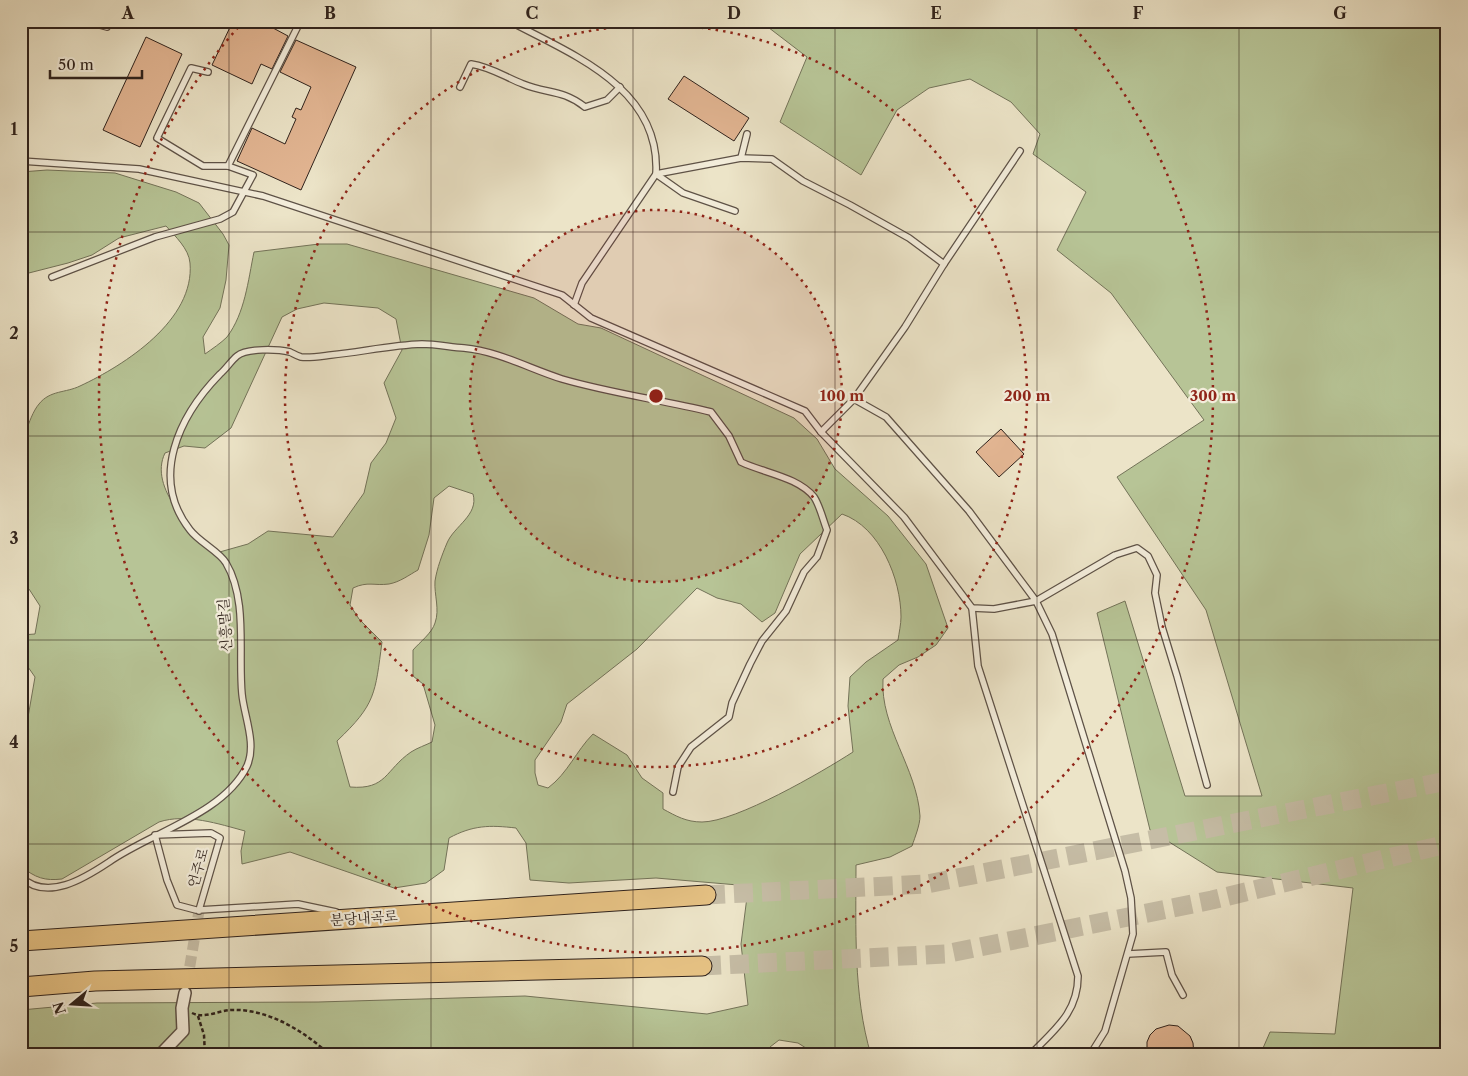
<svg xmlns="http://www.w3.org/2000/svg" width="1468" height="1076" viewBox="0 0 1468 1076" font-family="'Libre Caslon Text','Noto Serif KR',serif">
  <rect width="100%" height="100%" fill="#ece4c8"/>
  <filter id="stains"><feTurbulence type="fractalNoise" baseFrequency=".004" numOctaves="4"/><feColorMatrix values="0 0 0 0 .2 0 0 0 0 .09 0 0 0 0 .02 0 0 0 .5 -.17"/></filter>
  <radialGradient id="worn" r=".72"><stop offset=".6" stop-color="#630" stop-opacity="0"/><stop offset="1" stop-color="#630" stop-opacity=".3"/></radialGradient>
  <g fill="#b7c496" stroke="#737359" fill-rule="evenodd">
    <polygon points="760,21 1447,21 1447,1055 1260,1055 1270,1032 1335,1034 1353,888 1217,872 1150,830 1097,613 1125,601 1185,796 1262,796 1206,610 1117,477 1204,420 1111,293 1057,250 1086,192 1033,154 1040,134 1011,102 970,79 929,88 897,110 861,175 780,122 807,57"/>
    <path d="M47,170l68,3 61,19 23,11 24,31 6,11 -3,35 -6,28 -17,29 2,17c7,-5 16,-11 22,-17 18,-24 21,-56 27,-85l65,-8h28l187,54 44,26 23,4 193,90 23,21 18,30 53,47 38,48 22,64 -12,17 -18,12 -19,8 -16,14c-3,48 34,89 37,137 0,9 -5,21 -8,30l-22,11 -34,8c0,62 -3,130 15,190h-54l-19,-12 -19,-3 -9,7v8h-749v-45l76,-7 221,-1 207,-6 182,18 41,-9 -7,-61 7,-55 -10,-4 -82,-7 -87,5 -39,-3 -4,-37 -10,-15c-26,-3 -43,-3 -67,10l-5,32 -18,13 -32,5 -104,-36 -48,12 -1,-13 4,-20c-26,-7 -59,-18 -86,-9l-97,57c-17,2 -27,-1 -41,-13v-138l6,-5 8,-46 -14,-20v-22l14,-1 5,-28 -11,-17 -8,-2v-154l5,-2c3,-8 7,-20 13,-27 11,-14 27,-11 41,-18 45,-21 115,-66 110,-123 -1,-14 -15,-27 -24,-37l-47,12 -27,17 -24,8 -47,12v-103zM324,303l54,5 18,11 6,31 -18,33 12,35 -10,25 -15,20 -7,30 -31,44 -65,-6 -20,13 -32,9c-23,-23 -68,-65 -51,-100l19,-7 21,2 26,-20 51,-111 15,-8zM449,486l24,8c6,21 -19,32 -26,49 -5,12 -10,25 -12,38 -1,14 5,28 0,42 -3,10 -15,19 -22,27v26l10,8 12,41 -3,17c-6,3 -15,6 -21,10 -26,18 -24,38 -61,35l-13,-46c39,-37 38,-47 45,-99l-23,-23 -9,-14 3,-17c15,-7 21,-2 36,-4 11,-2 20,-9 29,-14l11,-35 5,-37zM842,514c38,13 59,65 59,103 0,7 -2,16 -3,23l-32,22 -16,15 -2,29 5,46c-31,20 -117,70 -151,70 -16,0 -26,-6 -39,-13v-16l-21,-15 -15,-23 -34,-21c-17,17 -25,39 -45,54l-10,-3 -3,-12v-13l26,-38 6,-18 70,-55 60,-61 20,10 24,6 21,18 13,-9 25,-59z"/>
  </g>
  <g fill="#e2b592" stroke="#2f221c">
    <polygon points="233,21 260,21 288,36 272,69 261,64 252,84 212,65"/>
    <polygon points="146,37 182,54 140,147 103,130"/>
    <polygon points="296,40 356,67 301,190 237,161 252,128 285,144 296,119 292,117 296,108 301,110 311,87 280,72"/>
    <polygon points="684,76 749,118 734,141 668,99"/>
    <polygon points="1001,429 1024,454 999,477 976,452"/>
    <polygon points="1169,1025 1178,1026 1190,1036 1193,1043 1194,1055 1147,1055 1147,1042 1150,1035 1156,1029"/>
  </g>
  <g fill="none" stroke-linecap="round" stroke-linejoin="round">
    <polyline stroke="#c6bda6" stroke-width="11" stroke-dasharray="11 5.5" stroke-linecap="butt" points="187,983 199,911"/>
    <g stroke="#c6bda6" stroke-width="19" stroke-dasharray="19 9" stroke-linecap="butt">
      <polyline points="706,895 927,884 1447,781"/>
      <polyline points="702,966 945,954 1212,900 1447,844"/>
    </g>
    <g stroke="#5e5247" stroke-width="8">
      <g id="service">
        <polyline points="85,21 107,27"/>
        <path d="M509,21c64,34 152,67 147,153l27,19 52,18"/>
        <polyline points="208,72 191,68 157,138 203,166 228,166"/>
        <path d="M460,87l11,-23c20,3 34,13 52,20 24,10 39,5 62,23l22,-7 13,-13"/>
        <polyline points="741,158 747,134"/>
        <polyline points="21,161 139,169 263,196 562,295 591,318 805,411 821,432 904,517 972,608 994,609 1036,601 1052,634 1125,871 1131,898 1133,934 1105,1031 1090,1055"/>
        <polyline points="944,264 1020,151"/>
        <polyline points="52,277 155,237 220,219 233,212 253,175 228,166 300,22"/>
        <polyline points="574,305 582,283 656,174 741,158 772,159 803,181 850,205 909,238 944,264 905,327 854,399"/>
        <polyline points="821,432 854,399 886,417 969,511 1036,601 1115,555 1137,548 1148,556 1157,575 1155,593 1162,627 1177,676 1207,785"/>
        <path d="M972,608l6,58 100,310c0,37 -24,54 -48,79"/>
        <path d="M21,877c26,25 64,1 88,-15 41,-29 115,-48 138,-96 10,-22 -3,-50 -5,-72 -4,-41 6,-94 -16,-131 -6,-11 -27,-21 -36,-33 -41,-52 -11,-114 30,-156 6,-5 11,-13 17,-18 10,-8 40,-7 53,-4 4,2 7,4 11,5 9,1 21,-1 30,-2 30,-3 61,-10 91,-11 14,0 28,3 42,4 34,3 66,21 98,31 48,14 100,21 149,33l18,24 12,26c23,11 57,15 73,35 6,9 9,23 13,33l-10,27 -13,15 -18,39 -24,30 -12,23 -18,39 -3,14 -38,30 -13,20 -5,25"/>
        <polyline points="199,911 199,910 220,838 211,833 155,835 167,880 177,905 196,910 199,910 298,904 336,912"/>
        <polyline points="1128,954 1166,952 1172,975 1183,995"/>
      </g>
    </g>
    <g stroke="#5e5247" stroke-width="14">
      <polyline id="minor" points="160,1055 183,1031 182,1008 185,993"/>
    </g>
    <g stroke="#2f221c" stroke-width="21">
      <g id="trunk">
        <polyline points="21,941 706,895"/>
        <polyline points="21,987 95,981 702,966"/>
      </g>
    </g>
    <g stroke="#2f221c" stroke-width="2.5" stroke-dasharray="4 2.5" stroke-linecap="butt">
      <path d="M192,1013c12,6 26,-2 38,-3 37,-2 74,21 100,45"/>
      <polyline points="198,1016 204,1035 205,1055"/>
    </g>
    <use href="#service" stroke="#f3eddb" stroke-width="5.5"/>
    <use href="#minor" stroke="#f3eddb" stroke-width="11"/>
    <use href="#trunk" stroke="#e6c284" stroke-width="19"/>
  </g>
  <path fill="none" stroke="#2f221c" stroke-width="1" stroke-opacity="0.55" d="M229,21v1034M431,21v1034M633,21v1034M835,21v1034M1037,21v1034M1239,21v1034M21,232h1426M21,436h1426M21,640h1426M21,844h1426"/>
  <circle cx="656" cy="396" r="186" fill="#8f2418" fill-opacity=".12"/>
  <g fill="none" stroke="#8f2418" stroke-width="2.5" stroke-dasharray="2.5 5">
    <circle cx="656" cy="396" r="186"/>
    <circle cx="656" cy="396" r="371"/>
    <path d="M1070 23A557 557 0 1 1 242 23"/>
  </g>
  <g text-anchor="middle" stroke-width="4.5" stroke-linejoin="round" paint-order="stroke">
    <g font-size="14" fill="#2f221c" stroke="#f3eddb">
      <text transform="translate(225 625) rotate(-94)" y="5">신흥말길</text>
      <text transform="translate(198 868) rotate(-74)" y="5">언주로</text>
      <text transform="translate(364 918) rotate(-4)" y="5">분당내곡로</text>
    </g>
  </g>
  <circle cx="656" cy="396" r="8" fill="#8f2418" stroke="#f3eddb" stroke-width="2.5"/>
  <g font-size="15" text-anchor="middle" font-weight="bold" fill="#8f2418" stroke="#f3eddb" stroke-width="4.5" stroke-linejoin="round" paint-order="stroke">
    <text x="842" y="401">100 m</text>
    <text x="1027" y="401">200 m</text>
    <text x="1213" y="401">300 m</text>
  </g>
  <rect width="1468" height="1076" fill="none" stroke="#ece4c8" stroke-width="55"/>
  <g transform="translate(72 1004) rotate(252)" stroke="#f3eddb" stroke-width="4" paint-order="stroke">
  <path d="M0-4L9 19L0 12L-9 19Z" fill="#2f221c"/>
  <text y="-8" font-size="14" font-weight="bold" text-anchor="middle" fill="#2f221c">N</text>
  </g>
  <path d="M50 70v8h92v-8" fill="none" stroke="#2f221c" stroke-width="2.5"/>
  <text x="58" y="70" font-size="15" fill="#2f221c" stroke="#f3eddb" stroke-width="4" paint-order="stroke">50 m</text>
  <rect x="28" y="28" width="1412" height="1020" fill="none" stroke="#2f221c" stroke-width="2"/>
  <g font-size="16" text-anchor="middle" font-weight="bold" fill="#2f221c">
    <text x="128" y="19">A</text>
    <text x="330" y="19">B</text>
    <text x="532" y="19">C</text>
    <text x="734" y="19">D</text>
    <text x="936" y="19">E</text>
    <text x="1138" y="19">F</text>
    <text x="1340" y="19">G</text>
    <text x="14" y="135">1</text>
    <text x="14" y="339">2</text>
    <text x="14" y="544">3</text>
    <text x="14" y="748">4</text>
    <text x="14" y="952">5</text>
  </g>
  <rect width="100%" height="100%" filter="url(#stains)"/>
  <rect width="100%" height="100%" fill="url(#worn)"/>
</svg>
